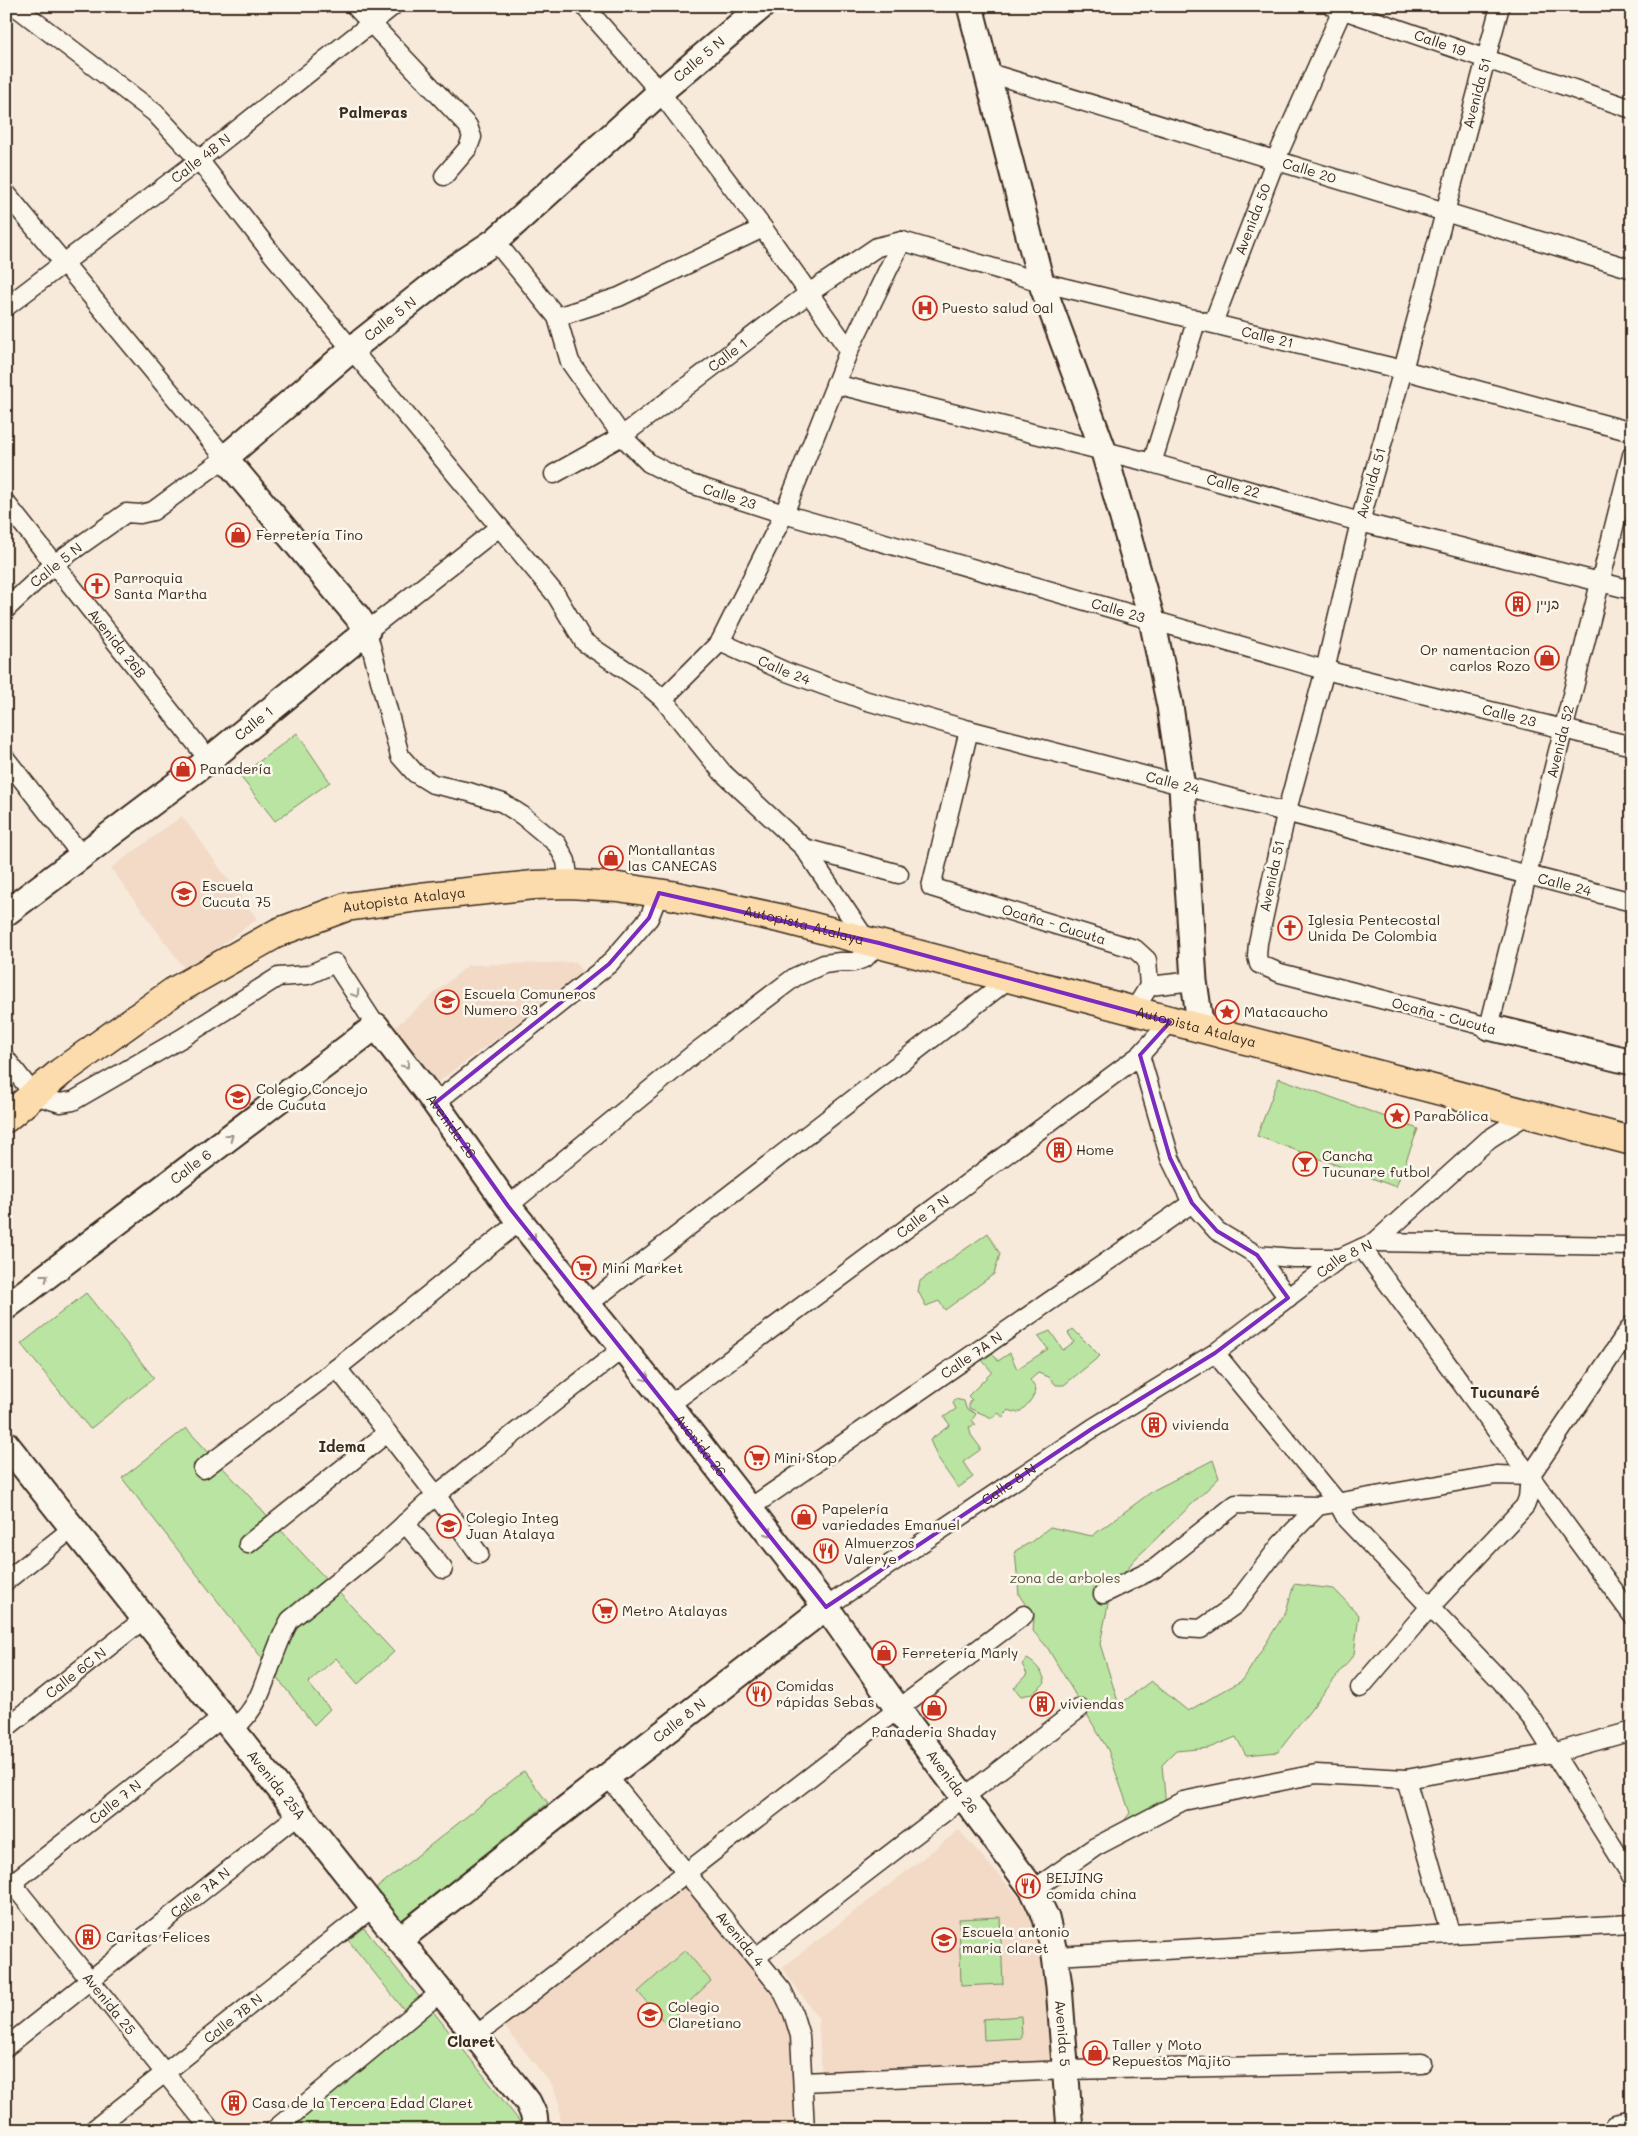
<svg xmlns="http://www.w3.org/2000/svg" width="1638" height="2136" viewBox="0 0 1638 2136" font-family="Mali,'Playpen Sans Hebrew',sans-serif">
  <rect width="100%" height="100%" fill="#f7eadb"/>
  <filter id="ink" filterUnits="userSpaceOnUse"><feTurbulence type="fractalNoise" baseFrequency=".02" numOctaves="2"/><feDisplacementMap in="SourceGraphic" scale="10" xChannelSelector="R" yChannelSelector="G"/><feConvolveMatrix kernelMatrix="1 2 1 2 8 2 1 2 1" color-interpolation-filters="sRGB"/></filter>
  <g filter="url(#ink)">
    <g fill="#f2dac7">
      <polygon points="182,816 257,919 186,971 111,868"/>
      <polygon points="576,962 583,974 430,1088 387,1034 468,965"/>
      <polygon points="959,1830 1027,1907 1042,1950 1054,2067 822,2076 818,2018 782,1968"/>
      <polygon points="684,1882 781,2005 792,2042 794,2130 561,2130 559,2102 553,2086 503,2025"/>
    </g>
    <g fill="#b9e4a1" stroke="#7a8760">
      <polygon points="297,733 330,782 275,821 240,776"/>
      <polygon points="1279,1078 1418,1129 1396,1187 1257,1136"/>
      <polygon points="988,1233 1000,1254 994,1274 945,1310 939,1301 926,1306 918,1291 920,1281"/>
      <polygon points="86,1293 154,1378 90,1429 21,1344"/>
      <path d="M1073,1329l27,27 -36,29h-8l-7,-8 -11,-4 -8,7 6,9c-3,10 -10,18 -18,24l-10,-3 -5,8 -4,-5 -7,5 -23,-10v-6l3,-2 -4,-4 24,-24 -10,-12 10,-7 6,8 12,-8 7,16 31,-20 -10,-13 12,-5 13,19 11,-8 -6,-9z"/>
      <polygon points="955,1399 964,1401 966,1408 976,1414 972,1420 976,1425 969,1427 971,1435 980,1447 980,1450 963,1462 973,1477 958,1488 938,1459 930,1440 950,1425 944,1417 956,1409 953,1403"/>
      <polygon points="186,1428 394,1652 358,1684 336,1658 308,1683 330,1709 314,1725 122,1478"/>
      <polygon points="1213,1460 1219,1478 1133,1561 1110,1595 1100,1644 1119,1705 1151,1681 1188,1711 1243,1680 1286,1611 1294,1584 1334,1589 1359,1615 1354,1654 1278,1752 1246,1755 1236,1737 1209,1748 1176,1751 1162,1765 1166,1806 1117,1830 1130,1813 1108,1750 1047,1647 1033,1631 1034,1617 1019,1595 1015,1551 1031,1542 1050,1527 1092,1536 1154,1490"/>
      <path d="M1027,1659c8,4 17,14 18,24l-13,11 -11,2 -7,-8 13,-14 -5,-10z"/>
      <polygon points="524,1771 548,1803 402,1922 374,1890"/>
      <polygon points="1000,1917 1003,1984 961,1986 959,1919"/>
      <polygon points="364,1928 421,1999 405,2011 348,1940"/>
      <polygon points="685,1950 711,1981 666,2024 638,1992"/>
      <polygon points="432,2010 521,2123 521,2130 285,2130"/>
      <polygon points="1021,2016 1022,2038 984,2040 983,2019"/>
    </g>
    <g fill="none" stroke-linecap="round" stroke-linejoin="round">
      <g stroke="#3b2a1e" stroke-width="21">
        <g id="street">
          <polyline points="15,6 155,113 199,160 273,255 556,595 584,642 642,681 663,699 722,772 804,848 867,941"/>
          <polyline points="355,6 468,126 472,137 468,148 444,176"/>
          <polyline points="584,6 660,92 763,228 849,350"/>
          <path id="s1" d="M1332,6l300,103"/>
          <path id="s2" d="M1500,6l-97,364 -43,152 -35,148 -39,144 -28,129 -1,13 2,8 21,9 209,54 143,-572"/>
          <path id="s3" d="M986,72l646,197"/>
          <polyline points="6,193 225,458 153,511 140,514 126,513 54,564 6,609"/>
          <path id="s4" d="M495,241l62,76 13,45 52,74 27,27 39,20 96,31 541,156 307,76"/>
          <path id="s5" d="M902,241l139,41 362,88 229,62"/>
          <path id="s6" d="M6,307l193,-147 194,-154"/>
          <polyline points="557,317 619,297 763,228"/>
          <path id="s7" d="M1213,323l63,-164 68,-153"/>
          <path id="s8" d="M835,384l317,79 208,59 272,68"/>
          <polyline points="1152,463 1197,319"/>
          <path id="s9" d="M554,474l68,-38 187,-143 68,-46 25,-6"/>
          <path id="s10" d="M6,503l203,257"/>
          <polyline points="498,528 367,631 400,756 415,773 433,784 469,792 503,803 523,816 557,844 566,861 569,884"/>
          <path id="s11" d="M720,642l64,29 80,29 105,30 663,172"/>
          <polyline points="663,699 720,642 784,514 849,350 902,241"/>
          <path id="s12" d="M969,730l-38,157 204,62 12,11 2,26 -16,26"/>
          <polyline points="6,759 82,856"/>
          <polyline points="804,848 899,874"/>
          <polyline points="1149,986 1194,981"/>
          <polyline points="1140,1055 1170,1158 1192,1203 1217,1231 1257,1255 1293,1258 1340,1258"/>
          <polyline points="6,1059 34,1095 60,1103 73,1101 182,1038 278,977 308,975 335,963 376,1026"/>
          <polyline points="435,1103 609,964 649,918 659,893"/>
          <polyline points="508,1206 696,1052 795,977 824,964 840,962 854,962 865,958 879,943"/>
          <polyline points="1375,1242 1632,1246"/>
          <polyline points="1362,1248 1632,1615"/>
          <polyline points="1257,1255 1288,1298"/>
          <polyline points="587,1305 1009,979"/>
          <polyline points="1215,1353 1338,1503 1347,1520 1501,1681 1533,1720 1632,1877"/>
          <polyline points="337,1368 436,1495 479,1554"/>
          <path id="s13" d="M669,1405l471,-350 30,-33"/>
          <polyline points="203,1469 337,1368 509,1230"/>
          <path id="s14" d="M750,1508l442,-305"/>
          <polyline points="405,1523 443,1569"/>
          <polyline points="248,1544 387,1433"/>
          <polyline points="6,1581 73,1528"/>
          <polyline points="1103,1594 1154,1569 1236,1504 1318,1506"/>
          <path id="s15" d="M826,1607l267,-179 122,-75 125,-95 35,-16 114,-103 39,-25"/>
          <polyline points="1184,1628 1201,1629 1235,1605 1281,1544 1318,1506 1496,1475 1530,1476"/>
          <polyline points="1360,1688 1429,1608 1525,1506 1528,1498 1530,1476 1632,1325"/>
          <path id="s16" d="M6,1728l138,-109"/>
          <path d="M233,1731c10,-11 20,-21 26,-35 11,-25 17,-52 31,-76l84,-68 62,-57 186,-146"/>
          <path id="s17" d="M608,1777l174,213 11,23 7,23 5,94"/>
          <polyline points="1406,1779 1450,1933"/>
          <path id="s18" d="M6,1876l205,254"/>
          <path id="s19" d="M6,1888l217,-171"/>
          <polyline points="1033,1890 1095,1847 1183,1801 1316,1774 1406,1779 1553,1753 1632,1731"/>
          <polyline points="1055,1956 1632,1924"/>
          <polyline points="756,1957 1080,1708"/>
          <polyline points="475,2036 898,1709 1024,1615"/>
          <path id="s20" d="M6,2047l293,-233"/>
          <polyline points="803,2082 1066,2070 1422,2063"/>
          <polyline points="1615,2124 1632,2120"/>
          <path id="s21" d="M93,2130l280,-223"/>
          <polyline points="274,2130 441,1992"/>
        </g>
      </g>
      <g stroke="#3b2a1e" stroke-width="29">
        <g id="secondary">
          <polyline points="970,6 1041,282 1104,452 1152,620 1170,706 1182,787 1194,981 1201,1029"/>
          <path id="s22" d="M6,913l203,-153 158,-129 -10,-15 -132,-158 127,-109 101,-80 42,-28 165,-149 102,-86"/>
          <polyline points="1489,1027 1632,1062"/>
          <path id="s23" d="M6,1307l370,-281 59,77 73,103 161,199 157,202 72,102 135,181 13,28 9,38 4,30 11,144"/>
          <path id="s24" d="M6,1444l522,658 6,13 2,15"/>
          <path id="s25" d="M399,1940l165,-130 262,-203"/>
        </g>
      </g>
      <g stroke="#3b2a1e" stroke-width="31">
        <g id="primary">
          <path id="s26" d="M6,1118l55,-46 112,-80 106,-60 67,-25 74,-10 114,-12 35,-1 49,3 53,8 112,24 849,222"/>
        </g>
      </g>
      <use href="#street" stroke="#fbf7ec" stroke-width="18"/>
      <use href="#secondary" stroke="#fbf7ec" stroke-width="25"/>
      <use href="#primary" stroke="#fcdcac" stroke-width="28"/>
    </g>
    <defs><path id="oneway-chevron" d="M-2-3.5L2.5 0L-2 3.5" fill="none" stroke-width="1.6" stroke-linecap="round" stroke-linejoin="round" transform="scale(1.25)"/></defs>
    <g stroke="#9b9085">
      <use href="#oneway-chevron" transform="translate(356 994) rotate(57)"/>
      <use href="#oneway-chevron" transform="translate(406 1065) rotate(53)"/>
      <use href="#oneway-chevron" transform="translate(230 1137) rotate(-37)"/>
      <use href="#oneway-chevron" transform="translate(533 1238) rotate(52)"/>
      <use href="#oneway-chevron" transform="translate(45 1277) rotate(-37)"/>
      <use href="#oneway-chevron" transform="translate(646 1378) rotate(50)"/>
      <use href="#oneway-chevron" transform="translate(769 1533) rotate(52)"/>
    </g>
  </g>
  <path fill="none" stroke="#7b2cbf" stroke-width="4" stroke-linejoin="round" d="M659,893l220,50 291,79 -30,33 30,103 22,45 25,28 40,24 31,43 -73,55 -122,75 -267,179 -318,-401 -73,-103 174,-139 40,-46z"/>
  <defs>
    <g id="hospital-ring" transform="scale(1.25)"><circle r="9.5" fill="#fbf7ec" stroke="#c8321e" stroke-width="1.5"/><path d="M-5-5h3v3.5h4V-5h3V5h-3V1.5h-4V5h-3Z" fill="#c8321e"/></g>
    <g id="shop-ring" transform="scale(1.25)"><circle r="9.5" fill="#fbf7ec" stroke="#c8321e" stroke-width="1.5"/><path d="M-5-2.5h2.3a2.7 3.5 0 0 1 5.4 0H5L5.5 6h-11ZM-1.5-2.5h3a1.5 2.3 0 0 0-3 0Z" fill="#c8321e"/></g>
    <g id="church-ring" transform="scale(1.25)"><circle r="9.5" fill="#fbf7ec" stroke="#c8321e" stroke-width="1.5"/><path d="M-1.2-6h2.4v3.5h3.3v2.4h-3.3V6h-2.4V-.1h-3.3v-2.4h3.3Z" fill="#c8321e"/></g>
    <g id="building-ring" transform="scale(1.25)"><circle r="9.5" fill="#fbf7ec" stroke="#c8321e" stroke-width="1.5"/><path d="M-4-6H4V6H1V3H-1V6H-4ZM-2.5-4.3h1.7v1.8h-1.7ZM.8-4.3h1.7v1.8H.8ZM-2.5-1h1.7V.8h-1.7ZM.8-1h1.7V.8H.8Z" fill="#c8321e"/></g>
    <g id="school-ring" transform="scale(1.25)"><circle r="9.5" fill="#fbf7ec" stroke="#c8321e" stroke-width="1.5"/><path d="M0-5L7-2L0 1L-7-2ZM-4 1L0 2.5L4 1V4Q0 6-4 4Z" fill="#c8321e"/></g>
    <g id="sight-ring" transform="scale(1.25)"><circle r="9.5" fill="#fbf7ec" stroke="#c8321e" stroke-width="1.5"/><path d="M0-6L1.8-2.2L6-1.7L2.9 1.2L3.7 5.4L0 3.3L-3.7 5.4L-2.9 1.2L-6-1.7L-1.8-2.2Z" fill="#c8321e"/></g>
    <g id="bar-ring" transform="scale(1.25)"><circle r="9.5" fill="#fbf7ec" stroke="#c8321e" stroke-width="1.5"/><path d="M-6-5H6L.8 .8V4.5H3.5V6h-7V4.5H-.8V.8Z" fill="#c8321e"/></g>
    <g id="supermarket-ring" transform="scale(1.25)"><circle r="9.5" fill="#fbf7ec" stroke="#c8321e" stroke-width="1.5"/><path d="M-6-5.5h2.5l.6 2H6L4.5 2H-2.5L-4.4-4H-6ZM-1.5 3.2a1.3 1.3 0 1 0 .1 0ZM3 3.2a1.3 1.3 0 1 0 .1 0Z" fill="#c8321e"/></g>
    <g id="restaurant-ring" transform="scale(1.25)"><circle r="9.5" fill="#fbf7ec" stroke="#c8321e" stroke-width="1.5"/><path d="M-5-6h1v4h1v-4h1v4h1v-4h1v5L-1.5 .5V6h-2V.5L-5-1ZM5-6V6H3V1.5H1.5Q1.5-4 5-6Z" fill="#c8321e"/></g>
  </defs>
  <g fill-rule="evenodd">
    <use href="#hospital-ring" x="925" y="308"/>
    <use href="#shop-ring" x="238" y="535"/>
    <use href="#church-ring" x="97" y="586"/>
    <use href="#building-ring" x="1518" y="604"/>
    <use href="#shop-ring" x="1547" y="658"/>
    <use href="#shop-ring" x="183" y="769"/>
    <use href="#shop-ring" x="611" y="858"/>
    <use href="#school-ring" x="184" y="894"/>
    <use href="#church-ring" x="1290" y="928"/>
    <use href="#school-ring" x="447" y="1002"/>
    <use href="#sight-ring" x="1227" y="1012"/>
    <use href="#school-ring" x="238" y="1097"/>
    <use href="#sight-ring" x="1397" y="1116"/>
    <use href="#building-ring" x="1059" y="1150"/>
    <use href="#bar-ring" x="1305" y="1164"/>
    <use href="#supermarket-ring" x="584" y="1268"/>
    <use href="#building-ring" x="1154" y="1425"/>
    <use href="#supermarket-ring" x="757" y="1458"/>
    <use href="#shop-ring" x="804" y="1517"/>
    <use href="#school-ring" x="449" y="1526"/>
    <use href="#restaurant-ring" x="826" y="1551"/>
    <use href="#supermarket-ring" x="605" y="1611"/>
    <use href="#shop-ring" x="884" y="1653"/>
    <use href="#restaurant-ring" x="759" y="1694"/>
    <use href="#building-ring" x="1042" y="1704"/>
    <use href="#shop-ring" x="934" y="1708"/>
    <use href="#restaurant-ring" x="1028" y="1886"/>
    <use href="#building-ring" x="88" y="1937"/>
    <use href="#school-ring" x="944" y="1940"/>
    <use href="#school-ring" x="650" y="2015"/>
    <use href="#shop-ring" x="1095" y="2053"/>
    <use href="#building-ring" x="234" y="2103"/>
  </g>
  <g text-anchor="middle" stroke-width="5" stroke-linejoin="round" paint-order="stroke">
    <g font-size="14" fill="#3b2a1e" stroke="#fbf7ec">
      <text dy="5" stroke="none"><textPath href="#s1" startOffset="114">Calle 19</textPath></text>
      <text dy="5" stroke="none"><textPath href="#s22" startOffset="1302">Calle 5 N</textPath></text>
      <text transform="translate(1477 93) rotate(-75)" y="5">Avenida 51</text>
      <text dy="5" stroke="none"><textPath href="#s6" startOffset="245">Calle 4B N</textPath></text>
      <text dy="5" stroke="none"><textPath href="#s3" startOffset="338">Calle 20</textPath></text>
      <text dy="5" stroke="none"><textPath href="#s7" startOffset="111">Avenida 50</textPath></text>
      <text dy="5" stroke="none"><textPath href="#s22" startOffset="898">Calle 5 N</textPath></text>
      <text dy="5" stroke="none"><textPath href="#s5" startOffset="378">Calle 21</textPath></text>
      <text dy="5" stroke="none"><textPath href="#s9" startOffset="211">Calle 1</textPath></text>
      <text transform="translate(1371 483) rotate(-74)" y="5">Avenida 51</text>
      <text dy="5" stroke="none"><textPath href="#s8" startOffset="411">Calle 22</textPath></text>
      <text dy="5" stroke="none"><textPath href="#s4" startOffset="361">Calle 23</textPath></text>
      <text transform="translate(56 565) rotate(-39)" y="5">Calle 5 N</text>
      <text dy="5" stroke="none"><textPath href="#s4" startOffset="766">Calle 23</textPath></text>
      <text dy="5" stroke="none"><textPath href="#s10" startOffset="179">Avenida 26B</textPath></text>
      <text dy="5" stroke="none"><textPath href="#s11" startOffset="70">Calle 24</textPath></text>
      <text dy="5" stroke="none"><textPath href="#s4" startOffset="1171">Calle 23</textPath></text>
      <text dy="5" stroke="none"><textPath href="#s22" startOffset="312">Calle 1</textPath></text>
      <text dy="5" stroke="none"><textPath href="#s2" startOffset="1522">Avenida 52</textPath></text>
      <text dy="5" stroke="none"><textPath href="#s11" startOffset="475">Calle 24</textPath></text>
      <text transform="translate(1272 876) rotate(-78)" y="5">Avenida 51</text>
      <text dy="5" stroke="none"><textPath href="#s11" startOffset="880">Calle 24</textPath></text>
      <text dy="5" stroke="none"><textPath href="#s26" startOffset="461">Autopista Atalaya</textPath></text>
      <text dy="5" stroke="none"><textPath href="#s12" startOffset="290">Ocaña - Cucuta</textPath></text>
      <text dy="5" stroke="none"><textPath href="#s26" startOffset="866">Autopista Atalaya</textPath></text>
      <text transform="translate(1444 1016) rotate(15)" y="5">Ocaña - Cucuta</text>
      <text dy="5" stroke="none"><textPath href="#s26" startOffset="1271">Autopista Atalaya</textPath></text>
      <text dy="5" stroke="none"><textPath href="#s23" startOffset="590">Avenida 26</textPath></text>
      <text dy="5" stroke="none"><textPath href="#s23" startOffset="232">Calle 6</textPath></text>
      <text dy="5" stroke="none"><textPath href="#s13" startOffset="316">Calle 7 N</textPath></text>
      <text dy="5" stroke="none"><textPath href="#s15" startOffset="625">Calle 8 N</textPath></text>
      <text dy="5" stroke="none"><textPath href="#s14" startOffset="269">Calle 7A N</textPath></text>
      <text dy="5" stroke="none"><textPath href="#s23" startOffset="995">Avenida 26</textPath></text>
      <text dy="5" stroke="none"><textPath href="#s15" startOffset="220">Calle 8 N</textPath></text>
      <text dy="5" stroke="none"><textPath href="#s16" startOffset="89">Calle 6C N</textPath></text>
      <text dy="5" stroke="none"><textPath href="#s25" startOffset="356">Calle 8 N</textPath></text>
      <text dy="5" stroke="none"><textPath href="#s23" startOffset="1415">Avenida 26</textPath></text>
      <text dy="5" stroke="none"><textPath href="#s24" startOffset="435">Avenida 25A</textPath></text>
      <text dy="5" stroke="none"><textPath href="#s19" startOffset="139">Calle 7 N</textPath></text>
      <text dy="5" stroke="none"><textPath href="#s20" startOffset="248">Calle 7A N</textPath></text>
      <text dy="5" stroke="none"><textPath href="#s17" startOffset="209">Avenida 4</textPath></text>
      <text dy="5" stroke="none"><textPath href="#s18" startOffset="164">Avenida 25</textPath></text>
      <text dy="5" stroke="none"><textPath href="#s21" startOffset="179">Calle 7B N</textPath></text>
      <text dy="5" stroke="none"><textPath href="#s23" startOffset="1698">Avenida 5</textPath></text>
    </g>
    <g font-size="14" fill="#3b2a1e" stroke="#fbf7ec" text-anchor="start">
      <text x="942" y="313">Puesto salud 0al</text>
      <text x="256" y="540">Ferretería Tino</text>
      <text x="114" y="583">Parroquia<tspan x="114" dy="16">Santa Martha</tspan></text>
      <text x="1536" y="609">בניין</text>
      <text x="1530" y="655" text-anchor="end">Or namentacion<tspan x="1530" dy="16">carlos Rozo</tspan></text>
      <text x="200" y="774">Panadería</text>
      <text x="628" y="855">Montallantas<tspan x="628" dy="16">las CANECAS</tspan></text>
      <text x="202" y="891">Escuela<tspan x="202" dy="16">Cucuta 75</tspan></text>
      <text x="1308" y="925">Iglesia Pentecostal<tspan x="1308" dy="16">Unida De Colombia</tspan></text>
      <text x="464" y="999">Escuela Comuneros<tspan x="464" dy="16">Numero 33</tspan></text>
      <text x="1244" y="1017">Matacaucho</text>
      <text x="256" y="1094">Colegio Concejo<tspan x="256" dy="16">de Cucuta</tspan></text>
      <text x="1414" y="1121">Parabólica</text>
      <text x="1076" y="1155">Home</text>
      <text x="1322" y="1161">Cancha<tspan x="1322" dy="16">Tucunare futbol</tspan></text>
      <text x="602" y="1273">Mini Market</text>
      <text x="1172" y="1430">vivienda</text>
      <text x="774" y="1463">Mini Stop</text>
      <text x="822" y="1514">Papelería<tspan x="822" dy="16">variedades Emanuel</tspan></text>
      <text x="466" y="1523">Colegio Integ<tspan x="466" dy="16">Juan Atalaya</tspan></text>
      <text x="844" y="1548">Almuerzos<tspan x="844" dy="16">Valerye</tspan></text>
      <text x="622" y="1616">Metro Atalayas</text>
      <text x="902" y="1658">Ferretería Marly</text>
      <text x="776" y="1691">Comidas<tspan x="776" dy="16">rápidas Sebas</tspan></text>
      <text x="1060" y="1709">viviendas</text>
      <text x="934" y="1737" text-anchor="middle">Panaderia Shaday</text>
      <text x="1046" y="1883">BEIJING<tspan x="1046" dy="16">comida china</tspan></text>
      <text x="962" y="1937">Escuela antonio<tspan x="962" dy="16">maria claret</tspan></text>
      <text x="106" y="1942">Caritas Felices</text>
      <text x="668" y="2012">Colegio<tspan x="668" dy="16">Claretiano</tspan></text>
      <text x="1112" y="2050">Taller y Moto<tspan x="1112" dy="16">Repuestos Majito</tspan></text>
      <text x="252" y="2108">Casa de la Tercera Edad Claret</text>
    </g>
    <g font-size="14" fill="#5a583f" stroke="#fbf7ec">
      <text x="1065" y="1583">zona de arboles</text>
    </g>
    <g font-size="15" font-weight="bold" fill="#3b2a1e" stroke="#fbf7ec">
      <text x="373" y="118">Palmeras</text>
      <text x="1505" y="1398">Tucunaré</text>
      <text x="342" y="1452">Idema</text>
      <text x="471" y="2047">Claret</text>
    </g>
  </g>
  <rect width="1638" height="2136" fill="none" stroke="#fbf7ec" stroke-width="25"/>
  <rect x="12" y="12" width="1613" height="2111" fill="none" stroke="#3b2a1e" stroke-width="2" filter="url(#ink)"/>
</svg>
